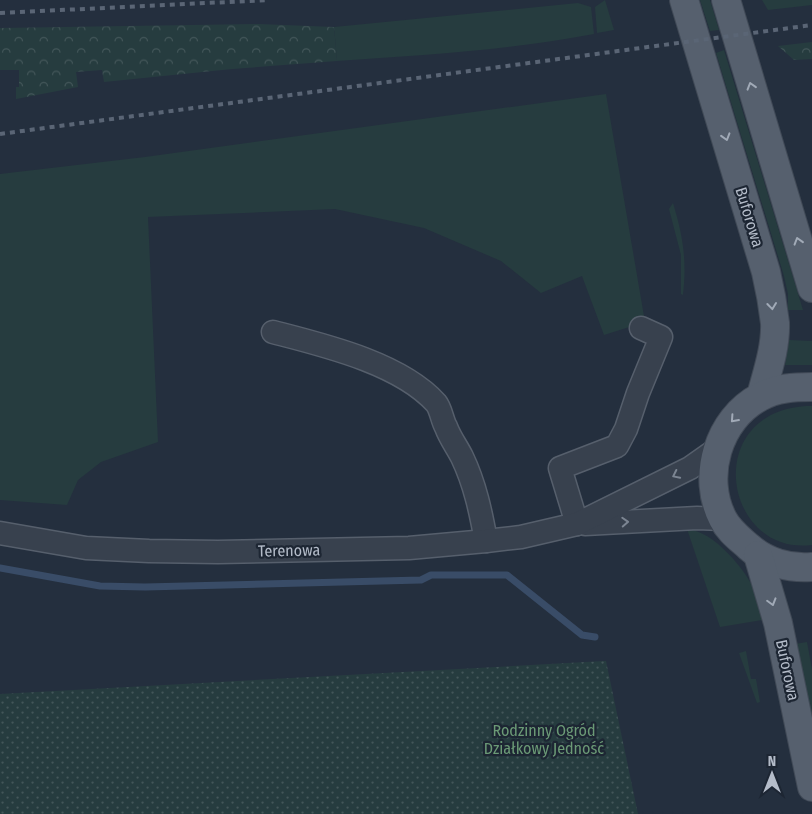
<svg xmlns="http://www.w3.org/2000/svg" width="812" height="814" viewBox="0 0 812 814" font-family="'Fira Sans Condensed',sans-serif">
  <defs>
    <pattern id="forest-crowns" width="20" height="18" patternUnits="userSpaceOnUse" patternTransform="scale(1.25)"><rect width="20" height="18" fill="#263c3f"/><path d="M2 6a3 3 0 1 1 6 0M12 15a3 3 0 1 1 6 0" fill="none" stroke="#435659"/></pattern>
    <pattern id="garden-dots" width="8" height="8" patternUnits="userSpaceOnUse" patternTransform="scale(1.25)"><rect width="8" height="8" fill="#263c3f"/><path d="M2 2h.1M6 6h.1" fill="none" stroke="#435659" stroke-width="1.8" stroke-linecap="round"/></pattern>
  </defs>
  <rect width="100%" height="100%" fill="#242f3e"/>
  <g fill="#263c3f">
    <polygon points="605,0 614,30 597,33 595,7"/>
    <polygon points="700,0 710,0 719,30 710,31"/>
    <polygon points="762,0 812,0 812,5 768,10"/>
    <path d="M578,3l13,4 3,27c-84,16 -171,21 -257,27l-3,-34z"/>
    <polygon points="724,50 803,310 788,310 788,294 784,276 716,53"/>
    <polygon points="606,94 645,322 604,335 582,276 541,293 501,261 424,228 335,209 148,217 158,442 101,462 78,480 67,505 0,500 0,174 145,157"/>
    <path d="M673,203c10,33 14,57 10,92l-2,-1v-39l-12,-46z"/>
    <polygon points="789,340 812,341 812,365 785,365"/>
    <path d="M806,406h6v139c-88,11 -112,-132 -6,-139z"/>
    <path d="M687,529c27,2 59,41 69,64 3,9 4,18 6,27l-42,7z"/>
    <polygon points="807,642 812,669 812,723 795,644"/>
    <polygon points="746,651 751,679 756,679 760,702 757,703 739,653"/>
  </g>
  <g fill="url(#forest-crowns)">
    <polygon points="258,24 334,27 337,61 232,69 104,82 102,70 76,72 78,87 16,99 16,87 19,87 19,70 0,70 0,28"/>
    <polygon points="812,42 812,59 794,60 778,46"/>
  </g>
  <polygon fill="url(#garden-dots)" points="604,661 606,661 638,814 0,814 0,694"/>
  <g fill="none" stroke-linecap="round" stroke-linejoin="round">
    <polyline stroke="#394c67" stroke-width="7" points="0,568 100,586 145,587 421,580 431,575 507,575 582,635 595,637"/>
    <g stroke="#565f6c" stroke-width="25">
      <g id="minor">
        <path d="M273,332c50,13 127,31 163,71 5,6 6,17 10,24 4,11 11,20 16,30 13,27 19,56 24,84"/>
        <polyline points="577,524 560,468 617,446 626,429 638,393 661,337 641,328"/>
        <polyline points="585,524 697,518 723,519"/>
        <polyline points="0,533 86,548 149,551 218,552 409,548 486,541 521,537 577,524 690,468 717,449"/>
      </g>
    </g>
    <g stroke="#414a57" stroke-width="30">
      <g id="major">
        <path d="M684,0l82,272c4,17 7,34 9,51 1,24 -8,50 -14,73"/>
        <polyline points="726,0 812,288"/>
        <path d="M812,387c-18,0 -36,1 -52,10 -42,22 -59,80 -37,122 6,12 16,19 26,28 17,15 40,22 63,20"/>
        <polyline points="758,555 778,623 812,787"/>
      </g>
    </g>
    <use href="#minor" stroke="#38414e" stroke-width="22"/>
    <use href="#major" stroke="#56606e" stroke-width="28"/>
    <g stroke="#5a6575" stroke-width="4" stroke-dasharray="5 5" stroke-linecap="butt">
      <polyline points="0,13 269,0"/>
      <polyline points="0,134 812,25"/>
    </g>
  </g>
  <defs><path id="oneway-chevron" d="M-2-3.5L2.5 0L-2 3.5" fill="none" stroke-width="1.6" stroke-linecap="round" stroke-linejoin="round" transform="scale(1.25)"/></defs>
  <g stroke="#a1aab7">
    <use href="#oneway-chevron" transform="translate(751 86) rotate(-107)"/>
    <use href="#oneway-chevron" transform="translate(726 137) rotate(73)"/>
    <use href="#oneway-chevron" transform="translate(798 241) rotate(-107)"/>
    <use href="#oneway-chevron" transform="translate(772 306) rotate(83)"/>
    <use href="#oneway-chevron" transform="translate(734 419) rotate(132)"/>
    <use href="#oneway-chevron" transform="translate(772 602) rotate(74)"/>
  </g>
  <g stroke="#7c8592">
    <use href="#oneway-chevron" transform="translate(676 475) rotate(154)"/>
    <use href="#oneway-chevron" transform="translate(625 522) rotate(-3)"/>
  </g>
  <g text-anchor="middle" stroke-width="4.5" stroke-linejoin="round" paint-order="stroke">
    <g font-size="16" fill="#b4bcc9" stroke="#1d2633">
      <text transform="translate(750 217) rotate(73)" y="6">Buforowa</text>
      <text transform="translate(289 550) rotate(-1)" y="6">Terenowa</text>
      <text transform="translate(788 670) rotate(78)" y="6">Buforowa</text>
    </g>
    <g font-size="16" fill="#6b9a76" stroke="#1d2633">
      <text x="544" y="736">Rodzinny Ogród<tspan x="544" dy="18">Działkowy Jedność</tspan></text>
    </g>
  </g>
  <g transform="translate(772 774)" stroke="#1d2633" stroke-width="4" paint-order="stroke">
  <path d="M0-4L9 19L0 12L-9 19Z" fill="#b4bcc9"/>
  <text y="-8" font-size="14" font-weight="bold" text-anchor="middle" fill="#b4bcc9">N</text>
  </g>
</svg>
